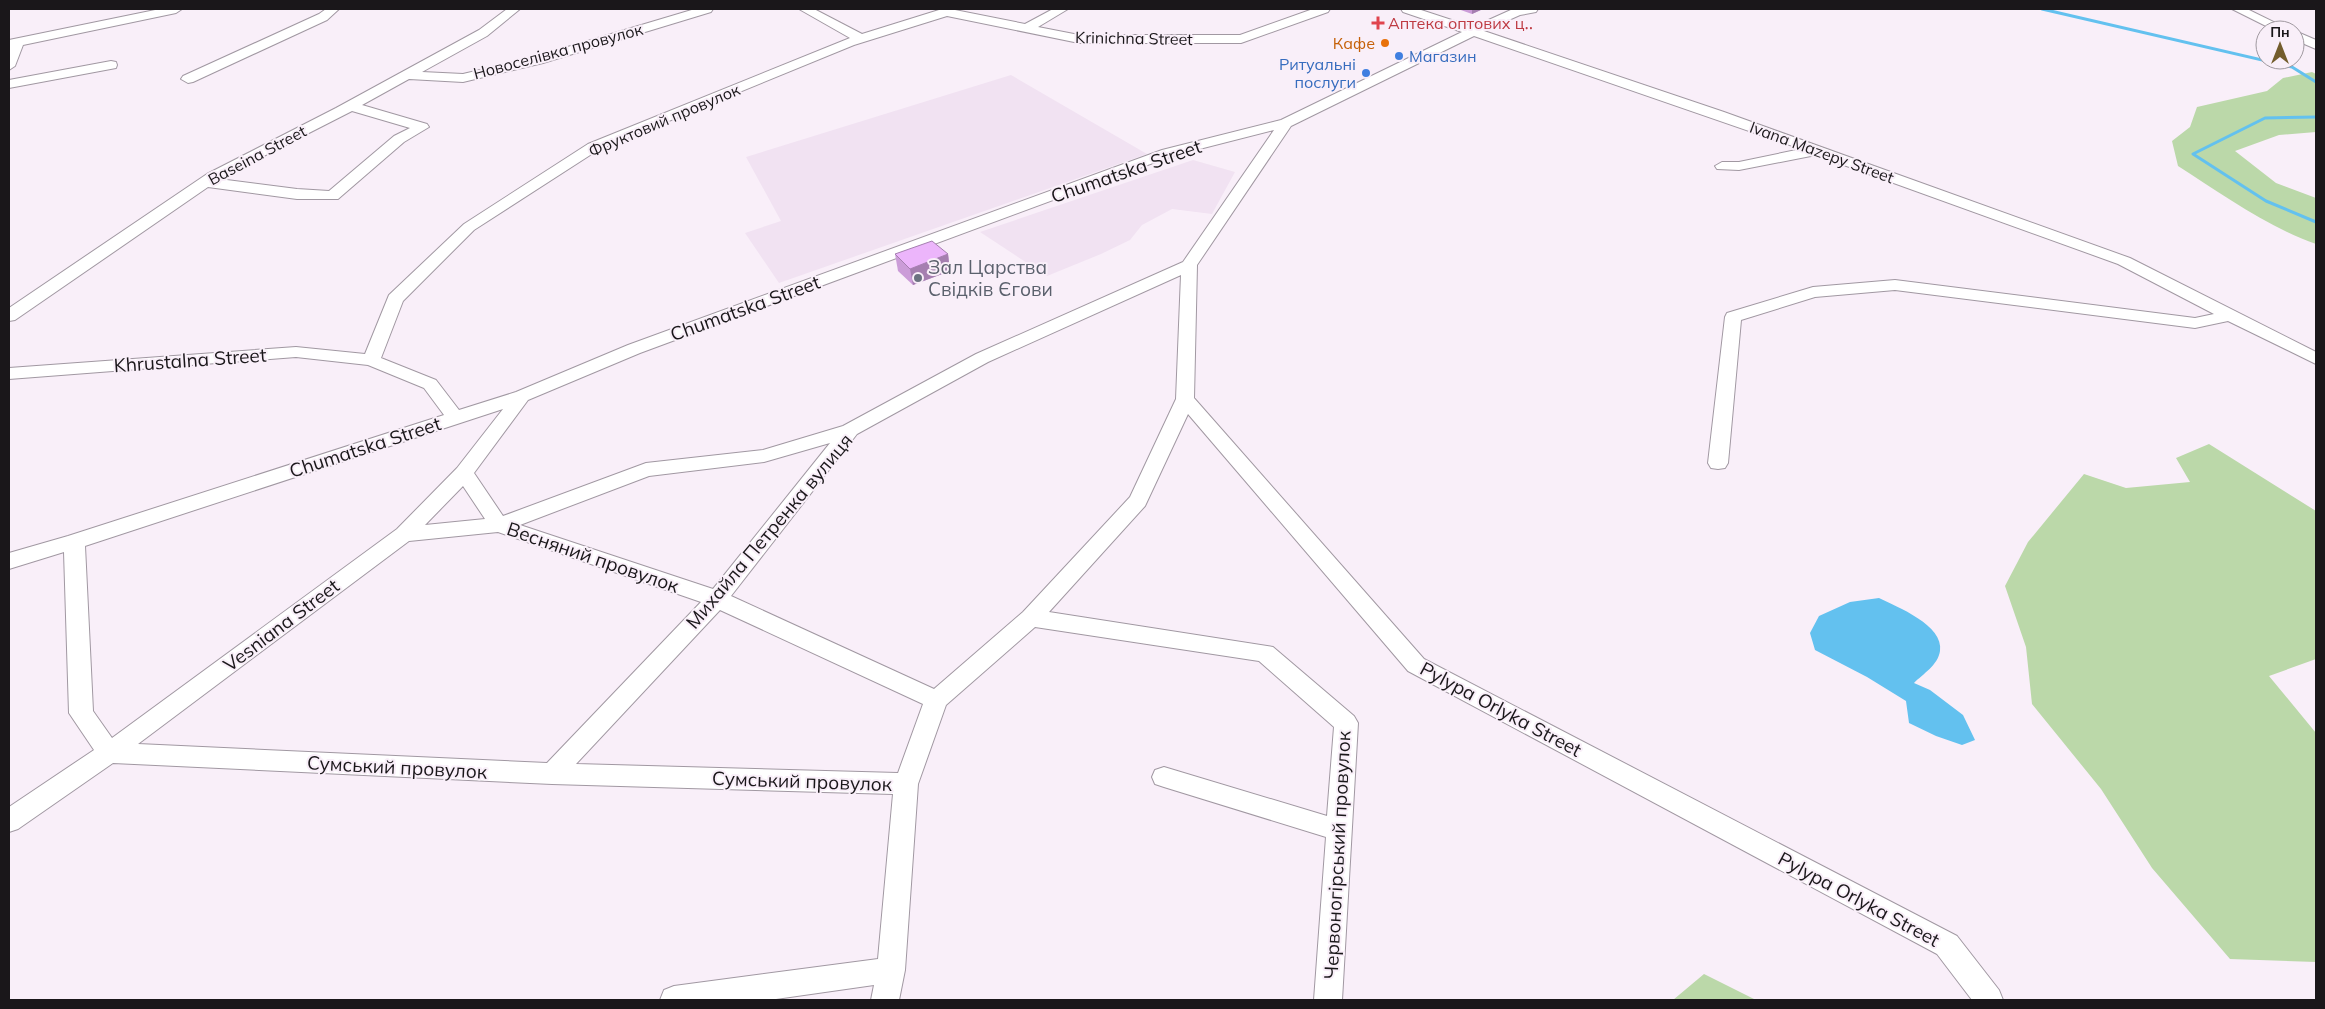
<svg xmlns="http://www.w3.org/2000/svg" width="2325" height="1009" viewBox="0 0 2325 1009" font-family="Mulish,sans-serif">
  <rect width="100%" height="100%" fill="#f9eff9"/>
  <g fill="#f1e2f2">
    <polygon points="1011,75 1147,154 779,283 745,233 781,221 746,157"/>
    <polygon points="1193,160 1235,172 1212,214 1172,209 1142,225 1130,240 1101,254 1047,276 980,232"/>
  </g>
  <g fill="#bbd8a9">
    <path d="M2312,72l4,2v58l-37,3 -44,16 41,32 40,15v46c-47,-16 -96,-51 -138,-78l-6,-25 18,-14 7,-20 70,-16 16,-13z"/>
    <polygon points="2209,444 2316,511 2316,659 2269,676 2316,733 2316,962 2230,959 2152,868 2101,789 2032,704 2026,647 2005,586 2028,542 2084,474 2126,488 2190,482 2176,458"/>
    <polygon points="1704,974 1756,1000 1673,1000"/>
  </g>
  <path fill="#63c1ef" d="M1879,598c18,9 65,27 61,53 -2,14 -17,23 -26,32l16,7 33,25 12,25 -13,5 -26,-9 -27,-13 -3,-22 -39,-24 -52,-27 -5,-17 9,-17 31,-14z"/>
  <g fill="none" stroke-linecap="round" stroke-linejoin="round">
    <g stroke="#63c1ef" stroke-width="3">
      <polyline points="2042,9 2292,67 2316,82"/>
      <polyline points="2316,117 2265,118 2193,154 2266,201 2316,222"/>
    </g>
    <g stroke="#a198a2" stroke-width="2">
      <g id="minor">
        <polygon points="160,9 182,9 176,13 23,45 15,66 9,70 9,40"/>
        <polygon points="326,9 339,9 327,20 193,82 188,83 181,79 183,76 319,14"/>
        <path d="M507,9h13l-33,27 -65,36 41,2 71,-17 161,-48h18l-2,3 -168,51 -80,19 -54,-3 -47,26 65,19 2,3 -25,15 -66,57h-41l-89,-12 -193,133 -6,1v-13l198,-134 129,-66 143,-78zM352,111l58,17 -16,8 -65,55 -32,-2 -78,-10z"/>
        <path d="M799,9h15l48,25 77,-24 -1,-1h12l75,15 28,-15h15l-30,18 41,8h161l73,-26h17l-2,3 -87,31h-162l-132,-27 -93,29 -256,105 -124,80 -71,71 -22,57 55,22 23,30 57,-18 112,-47 534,-195 119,-30 181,-88 -59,-20 -2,-3h17l55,18 40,-18h25l-2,3 -16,3 -36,16 240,81 406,146 186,94v12l-88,-43 -33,7 -300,-38 -80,7 -74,23 -13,143 -3,5 -7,1 -7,-1 -3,-5 17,-146 2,-4 86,-26 82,-7 300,38 19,-4 -96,-50 -302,-109 -77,15 -22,-1 -2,-3 7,-4h17l62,-13 -327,-113 -183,90 -94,139 -3,133 230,261 533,277 42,54 4,10h-31l-35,-46 -529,-283 -220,-257 -43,92 -96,106 224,35 81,69 4,7 -16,277h-28l12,-163 -162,-50 -9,-3 -3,-7 3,-7 9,-3 163,49 7,-89 -75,-66 -224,-34 -89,78 -28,79 -13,186 -6,30h-28l3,-15 -105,15h-109l4,-10 10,-4 204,-27 15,-165 -341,-10 -439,-21 -95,66 -9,3v-25l85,-57 -25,-37 -5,-161 -55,17v-16l59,-17 376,-121 -20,-27 -56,-23 -72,-8 -287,22v-11l287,-21 69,7 24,-59 75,-71 124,-80 262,-106zM1274,130l-91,132 -207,92 -133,72 -80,24 -117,13 -143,53 -29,-43 54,-73 112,-47 532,-197zM1181,275l-5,124 -46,98 -107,115 -89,77 -203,-93 126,-162 131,-72zM503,409l-46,59 -60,61 -285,209 -19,-27 -8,-165zM830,443l-117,146 -193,-64 129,-49 115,-14zM463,486l22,33 -60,6zM498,532l203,70 -154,161 -409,-19 271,-203zM720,610l203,94 -25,69 -322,-9z"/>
        <polygon points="2232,9 2247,9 2290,30 2274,30"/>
        <polygon points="2295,31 2316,40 2316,49 2295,40"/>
        <polygon points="111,61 116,62 117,65 116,68 9,88 9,80"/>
      </g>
    </g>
    <use href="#minor" fill="#fff" fill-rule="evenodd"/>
  </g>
  <g fill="#cb9cd8">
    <polygon points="1458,9 1483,9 1472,14"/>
    <polygon points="895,254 948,254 950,271 913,285 898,271"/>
  </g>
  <g fill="#a57fb0">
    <polygon points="1472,9 1483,9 1472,14"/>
    <polygon points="948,254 950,271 913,285 910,269"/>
  </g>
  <polygon fill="#ecb5fb" stroke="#a57fb0" points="932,241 948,254 910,269 895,254"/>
  <path fill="#e0444e" stroke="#f9eff9" stroke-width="2" d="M1375.5 15.5h5v5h5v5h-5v5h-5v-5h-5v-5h5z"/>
  <circle fill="#e8710a" stroke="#f9eff9" stroke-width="2" cx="1385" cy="43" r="5"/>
  <g fill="#3f7fe0" stroke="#f9eff9" stroke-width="2">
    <circle cx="1399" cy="56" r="5"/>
    <circle cx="1366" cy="73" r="5"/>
  </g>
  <circle fill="#6b7280" stroke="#f9eff9" stroke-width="2" cx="918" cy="278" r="5"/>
  <g text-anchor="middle" stroke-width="4" stroke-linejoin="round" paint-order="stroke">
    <g font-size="16" fill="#be3a42" stroke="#f9eff9" text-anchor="start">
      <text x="1388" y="29">Аптека оптових ц‥</text>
    </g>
    <g font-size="16" fill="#1a171a" stroke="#f9eff9">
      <text transform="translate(1134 38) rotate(1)" y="6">Krinichna Street</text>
      <text transform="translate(558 51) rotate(-15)" y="6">Новоселівка провулок</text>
      <text transform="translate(664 120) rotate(-23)" y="6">Фруктовий провулок</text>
      <text transform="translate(1822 152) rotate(20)" y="6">Ivana Mazepy Street</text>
      <text transform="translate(257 155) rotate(-28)" y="6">Baseina Street</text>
    </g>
    <g font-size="16" fill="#c56008" stroke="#f9eff9" text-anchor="end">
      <text x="1375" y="49">Кафе</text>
    </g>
    <g font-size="16" fill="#366cbe" stroke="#f9eff9" text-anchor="start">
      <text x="1409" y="62">Магазин</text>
      <text x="1356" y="70" text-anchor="end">Ритуальні<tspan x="1356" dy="18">послуги</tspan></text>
    </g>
    <g font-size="19" fill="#1a171a" stroke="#f9eff9">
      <text transform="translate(1126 171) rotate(-19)" y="7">Chumatska Street</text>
      <text transform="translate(745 308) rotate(-20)" y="7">Chumatska Street</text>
      <text transform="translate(190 360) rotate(-4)" y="7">Khrustalna Street</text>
      <text transform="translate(365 447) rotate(-18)" y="7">Chumatska Street</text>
      <text transform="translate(769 531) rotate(-50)" y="7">Михайла Петренка вулиця</text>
      <text transform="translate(593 557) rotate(19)" y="7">Весняний провулок</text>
      <text transform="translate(281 625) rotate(-37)" y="7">Vesniana Street</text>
      <text transform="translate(1501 709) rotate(28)" y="7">Pylypa Orlyka Street</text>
      <text transform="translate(397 767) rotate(3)" y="7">Сумський провулок</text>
      <text transform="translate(802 781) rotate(2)" y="7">Сумський провулок</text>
      <text transform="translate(1337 855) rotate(-87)" y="7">Червоногірський провулок</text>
      <text transform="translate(1859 899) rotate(28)" y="7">Pylypa Orlyka Street</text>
    </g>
    <g font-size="19" fill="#5b616d" stroke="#f9eff9" text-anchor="start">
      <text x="928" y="274">Зал Царства<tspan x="928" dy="22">Свідків Єгови</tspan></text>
    </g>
  </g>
  <rect width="2325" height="1009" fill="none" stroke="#1a171a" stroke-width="20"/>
  <g transform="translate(2280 45)"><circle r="24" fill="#f9eff9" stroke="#a099a0"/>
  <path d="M0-4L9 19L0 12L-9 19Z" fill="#735d2d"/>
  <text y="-8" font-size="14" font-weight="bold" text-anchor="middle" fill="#1a171a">Пн</text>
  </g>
</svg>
